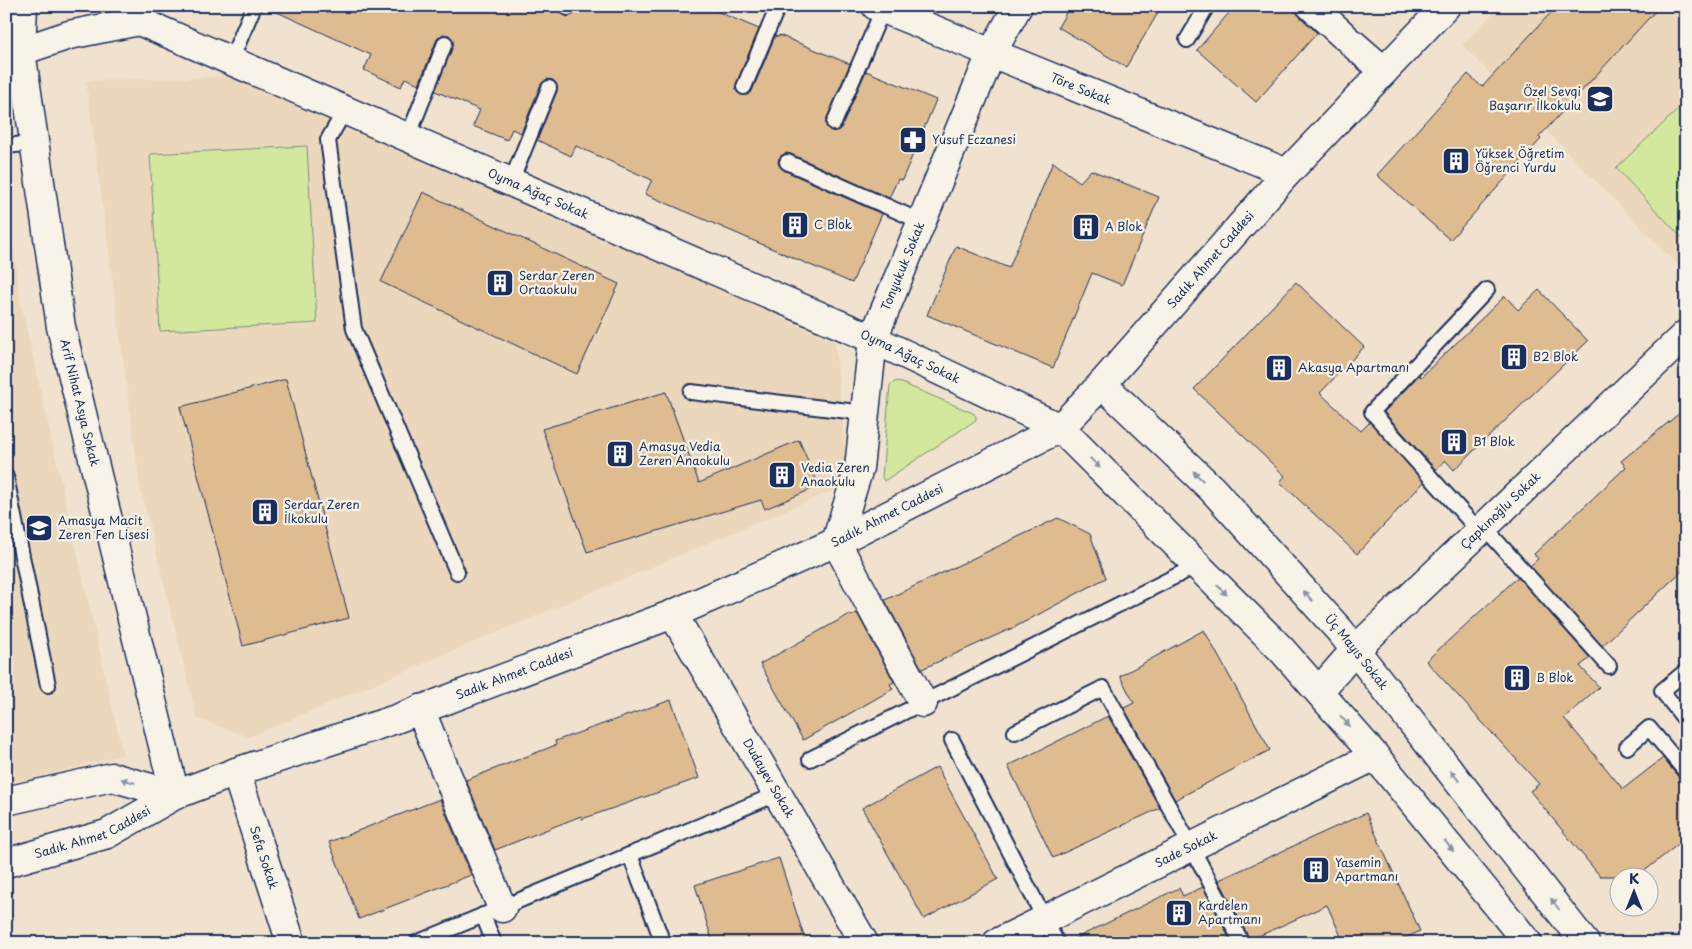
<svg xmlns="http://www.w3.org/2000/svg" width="1692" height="949" viewBox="0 0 1692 949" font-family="'Playpen Sans',sans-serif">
  <rect width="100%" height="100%" fill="#f0e2ce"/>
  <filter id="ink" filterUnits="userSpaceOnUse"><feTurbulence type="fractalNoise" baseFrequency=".02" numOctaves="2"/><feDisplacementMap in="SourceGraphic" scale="10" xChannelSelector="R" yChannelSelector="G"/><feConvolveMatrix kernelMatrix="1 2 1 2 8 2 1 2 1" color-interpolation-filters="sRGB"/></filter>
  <g filter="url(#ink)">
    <g fill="#ebd7bb">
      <polygon points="1500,6 1686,6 1686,273 1462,45"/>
      <polygon points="247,76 835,342 848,484 249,737 197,718 140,486 86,81"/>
      <polygon points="6,186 20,300 123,755 6,785"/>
    </g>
    <g fill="#d3e89d" stroke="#778c7e">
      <polygon points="1686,102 1686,239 1684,240 1616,168"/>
      <polygon points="307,146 317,323 160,331 150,154"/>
      <polygon points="897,381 973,413 976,416 976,420 884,481 882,477 890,385"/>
    </g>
    <g fill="#dfbc90" stroke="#1b2f5e">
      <polygon points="264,6 559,6 561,13 568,17 575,13 577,6 704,6 759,29 736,84 737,92 741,95 749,94 752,91 775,36 779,37 779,35 850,64 826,120 827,128 831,131 839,130 842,126 866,71 936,100 902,180 898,179 889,198 791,154 786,153 779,158 778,163 783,170 882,214 852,283 645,194 652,180 576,146 571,156 537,140 557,91 556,83 553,80 547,79 541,84 521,133 512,129 507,140 473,126 480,110 435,91 453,46 452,38 449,35 443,34 437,39 419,84 405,78 401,87 364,70 371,55"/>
      <polygon points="1070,6 1162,6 1126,67 1058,27"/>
      <polygon points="1235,6 1289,6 1317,33 1256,102 1197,50"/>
      <polygon points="1557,6 1660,6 1539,137 1541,139 1450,240 1377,175 1468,74 1482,87"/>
      <polygon points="1053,162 1080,182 1091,170 1159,197 1122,285 1092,273 1053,368 927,315 956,246 1009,268"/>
      <polygon points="423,192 619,284 577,374 381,282"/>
      <polygon points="1296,282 1364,347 1320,393 1361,431 1370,422 1424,482 1357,554 1280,482 1285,476 1194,389"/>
      <polygon points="1539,290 1588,341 1454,470 1445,460 1436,470 1384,412 1419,375 1421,377 1505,296 1518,310"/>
      <polygon points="286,379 349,618 243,646 180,407"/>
      <polygon points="666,392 699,483 799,440 819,486 765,509 761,500 587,552 542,429"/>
      <polygon points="1686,408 1686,567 1602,646 1530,566 1538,559 1534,554 1626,467 1621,461"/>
      <polygon points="1058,518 1090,534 1106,578 1017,626 922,669 885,600"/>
      <polygon points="1518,577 1590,658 1580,666 1599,687 1564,718 1623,789 1663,758 1679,778 1686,781 1686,838 1638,876 1600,876 1530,791 1539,784 1426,661"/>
      <polygon points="857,613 894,682 890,684 893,689 803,740 760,664 850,614 851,616"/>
      <polygon points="1204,630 1270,750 1175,800 1124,708 1134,703 1120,676"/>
      <polygon points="671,700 699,778 582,819 581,816 495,850 466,780 556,745 555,741"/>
      <polygon points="1108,716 1160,808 1053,858 1008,766"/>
      <polygon points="1686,740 1686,758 1676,747"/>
      <polygon points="937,767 998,879 924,919 862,808"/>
      <polygon points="440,799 471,875 359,919 329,842"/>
      <polygon points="1366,813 1420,931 1395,943 1344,943 1327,905 1250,940 1219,880"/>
      <polygon points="779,858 806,943 713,943 695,885"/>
      <polygon points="1203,887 1232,943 1066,943 1179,888 1183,896"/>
    </g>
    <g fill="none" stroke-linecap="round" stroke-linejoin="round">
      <g stroke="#1b2f5e" stroke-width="18">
        <g id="lane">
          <polyline points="568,8 568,6"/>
          <polyline points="1187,40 1207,6"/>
          <polyline points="231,60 254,6"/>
          <polyline points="744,87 778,6"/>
          <polyline points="345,110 328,140 354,329 457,572"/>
          <polyline points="834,123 883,9"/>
          <polyline points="408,137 445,43"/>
          <polyline points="6,146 34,143"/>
          <polyline points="787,162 922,222"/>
          <polyline points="511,182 549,88"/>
          <polyline points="691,392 865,413"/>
          <polyline points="6,477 48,685"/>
          <polyline points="1484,527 1609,666"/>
          <polyline points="1479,531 1372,412 1487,290"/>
          <polyline points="1686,671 1662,691 1686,721"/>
          <polyline points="1015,732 1103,688 1192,848 1242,943"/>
          <polyline points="952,740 1057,943"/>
          <polyline points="1627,747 1649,728 1686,772"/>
          <polyline points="810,759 1198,565"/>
          <polyline points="630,855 663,943"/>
          <polyline points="483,915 494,943"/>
          <polyline points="416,943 777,794"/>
        </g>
      </g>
      <g stroke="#1b2f5e" stroke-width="31">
        <g id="street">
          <path id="s1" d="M23,6l-2,45 40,276 114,468"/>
          <path id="s2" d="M876,6l411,167"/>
          <polyline points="1311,6 1344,36"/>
          <polyline points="1353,44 1384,71"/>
          <path id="s3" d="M6,51h15l48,-16 70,-14 734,318 187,89 222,222 93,106 153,187"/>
          <path id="s4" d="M1102,384l110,105 129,143 244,311"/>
          <path id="s5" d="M673,614l191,329"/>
          <path id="s6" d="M1319,691l36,-41 331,-316"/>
          <path id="s7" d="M923,703l-87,-161 23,-74 14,-129 118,-285 27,-48"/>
          <polyline points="420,709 502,908"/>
          <path id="s8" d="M236,772l55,171"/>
          <path id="s9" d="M997,943l378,-187"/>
        </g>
      </g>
      <g stroke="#1b2f5e" stroke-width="31">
        <g id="secondary">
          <polyline points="6,801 112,777 175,795"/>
          <path id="s10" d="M6,863l101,-29 68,-39 61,-23 160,-53 277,-105 163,-72 224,-114 42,-44 185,-211 159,-167"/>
        </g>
      </g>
      <use href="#lane" stroke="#f7f3e8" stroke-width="14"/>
      <use href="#street" stroke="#f7f3e8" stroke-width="28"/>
      <use href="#secondary" stroke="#f7f3e8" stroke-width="28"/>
    </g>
    <defs><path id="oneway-solid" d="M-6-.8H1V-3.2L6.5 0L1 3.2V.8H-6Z" transform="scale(1.25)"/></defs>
    <g fill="#8991a3">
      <use href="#oneway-solid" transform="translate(1095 463) rotate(45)"/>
      <use href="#oneway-solid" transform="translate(1198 476) rotate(-136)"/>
      <use href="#oneway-solid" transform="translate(1222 590) rotate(45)"/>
      <use href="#oneway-solid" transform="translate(1308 596) rotate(-132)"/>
      <use href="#oneway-solid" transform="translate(1345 721) rotate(49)"/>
      <use href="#oneway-solid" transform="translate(1455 776) rotate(-128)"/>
      <use href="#oneway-solid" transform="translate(128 781) rotate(-164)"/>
      <use href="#oneway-solid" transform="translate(1449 846) rotate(51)"/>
      <use href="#oneway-solid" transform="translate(1555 904) rotate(-127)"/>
    </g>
  </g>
  <defs>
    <g id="school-square" transform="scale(1.4375)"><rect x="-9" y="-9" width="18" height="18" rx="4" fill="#1b2f5e" stroke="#f7f3e8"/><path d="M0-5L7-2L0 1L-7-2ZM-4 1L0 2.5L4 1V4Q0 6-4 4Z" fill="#fff"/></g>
    <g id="pharmacy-square" transform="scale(1.4375)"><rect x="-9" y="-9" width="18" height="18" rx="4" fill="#1b2f5e" stroke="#f7f3e8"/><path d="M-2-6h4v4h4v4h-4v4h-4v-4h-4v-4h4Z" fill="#fff"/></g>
    <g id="building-square" transform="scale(1.4375)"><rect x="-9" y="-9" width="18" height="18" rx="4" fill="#1b2f5e" stroke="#f7f3e8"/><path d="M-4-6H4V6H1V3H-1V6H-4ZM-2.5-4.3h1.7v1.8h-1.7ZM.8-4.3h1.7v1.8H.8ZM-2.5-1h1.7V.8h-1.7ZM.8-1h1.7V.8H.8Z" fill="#fff"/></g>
  </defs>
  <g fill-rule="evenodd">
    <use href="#school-square" x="1600" y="99"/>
    <use href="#pharmacy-square" x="913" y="140"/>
    <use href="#building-square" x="1456" y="161"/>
    <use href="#building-square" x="795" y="225"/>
    <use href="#building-square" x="1086" y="227"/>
    <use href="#building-square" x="500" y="283"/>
    <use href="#building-square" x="1514" y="357"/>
    <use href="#building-square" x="1279" y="368"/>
    <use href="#building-square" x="1454" y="442"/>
    <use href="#building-square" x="620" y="454"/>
    <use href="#building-square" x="782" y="475"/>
    <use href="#building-square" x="265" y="512"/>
    <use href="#school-square" x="39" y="528"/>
    <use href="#building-square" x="1517" y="678"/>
    <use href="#building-square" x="1316" y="870"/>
    <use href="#building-square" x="1179" y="913"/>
  </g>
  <g text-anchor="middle" stroke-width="4.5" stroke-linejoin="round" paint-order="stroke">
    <g font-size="12" fill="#1b2f5e" stroke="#f7f3e8">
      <text dy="4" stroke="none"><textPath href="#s2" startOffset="221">Töre Sokak</textPath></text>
      <text dy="4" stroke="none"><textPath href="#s3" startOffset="572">Oyma Ağaç Sokak</textPath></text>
      <text dy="4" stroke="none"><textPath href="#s10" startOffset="1369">Sadık Ahmet Caddesi</textPath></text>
      <text dy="4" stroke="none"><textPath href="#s7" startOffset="469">Tonyukuk Sokak</textPath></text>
      <text dy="4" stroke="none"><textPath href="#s3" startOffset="978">Oyma Ağaç Sokak</textPath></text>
      <text dy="4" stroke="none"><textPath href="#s1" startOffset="402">Arif Nihat Asya Sokak</textPath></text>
      <text dy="4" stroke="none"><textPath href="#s6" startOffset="256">Çapkınoğlu Sokak</textPath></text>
      <text dy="4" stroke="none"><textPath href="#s10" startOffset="949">Sadık Ahmet Caddesi</textPath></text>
      <text dy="4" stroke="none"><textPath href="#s4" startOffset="370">Üç Mayıs Sokak</textPath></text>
      <text dy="4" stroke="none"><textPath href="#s10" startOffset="544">Sadık Ahmet Caddesi</textPath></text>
      <text dy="4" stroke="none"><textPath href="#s5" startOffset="190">Dudayev Sokak</textPath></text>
      <text dy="4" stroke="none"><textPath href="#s10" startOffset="92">Sadık Ahmet Caddesi</textPath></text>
      <text dy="4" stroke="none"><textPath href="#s9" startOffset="211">Sade Sokak</textPath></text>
      <text dy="4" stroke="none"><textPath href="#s8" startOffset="90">Sefa Sokak</textPath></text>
    </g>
    <g font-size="12" fill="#1b2f5e" stroke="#f7f3e8" text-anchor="start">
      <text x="1581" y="96" text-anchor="end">Özel Sevgi<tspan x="1581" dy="14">Başarır İlkokulu</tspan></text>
      <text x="932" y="144">Yusuf Eczanesi</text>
      <text x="1475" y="158">Yüksek Öğretim<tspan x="1475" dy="14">Öğrenci Yurdu</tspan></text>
      <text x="814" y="229">C Blok</text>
      <text x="1105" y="231">A Blok</text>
      <text x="519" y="280">Serdar Zeren<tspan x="519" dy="14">Ortaokulu</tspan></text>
      <text x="1533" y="361">B2 Blok</text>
      <text x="1298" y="372">Akasya Apartmanı</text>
      <text x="1473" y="446">B1 Blok</text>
      <text x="639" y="451">Amasya Vedia<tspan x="639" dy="14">Zeren Anaokulu</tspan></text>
      <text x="801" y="472">Vedia Zeren<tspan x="801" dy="14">Anaokulu</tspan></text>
      <text x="284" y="509">Serdar Zeren<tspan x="284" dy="14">İlkokulu</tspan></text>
      <text x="58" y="525">Amasya Macit<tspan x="58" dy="14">Zeren Fen Lisesi</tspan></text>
      <text x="1536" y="682">B Blok</text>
      <text x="1335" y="867">Yasemin<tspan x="1335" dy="14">Apartmanı</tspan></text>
      <text x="1198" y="910">Kardelen<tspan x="1198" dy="14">Apartmanı</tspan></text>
    </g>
  </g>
  <rect width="1692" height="949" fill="none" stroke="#f7f3e8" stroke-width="25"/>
  <rect x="12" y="12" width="1667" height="924" fill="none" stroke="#1b2f5e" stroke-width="2" filter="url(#ink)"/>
  <g transform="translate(1634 892)"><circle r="24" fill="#f7f3e8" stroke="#9fa5b1"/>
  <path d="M0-4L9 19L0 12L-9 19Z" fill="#1b2f5e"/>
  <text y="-8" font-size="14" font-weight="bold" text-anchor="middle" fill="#1b2f5e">K</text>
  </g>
</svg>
